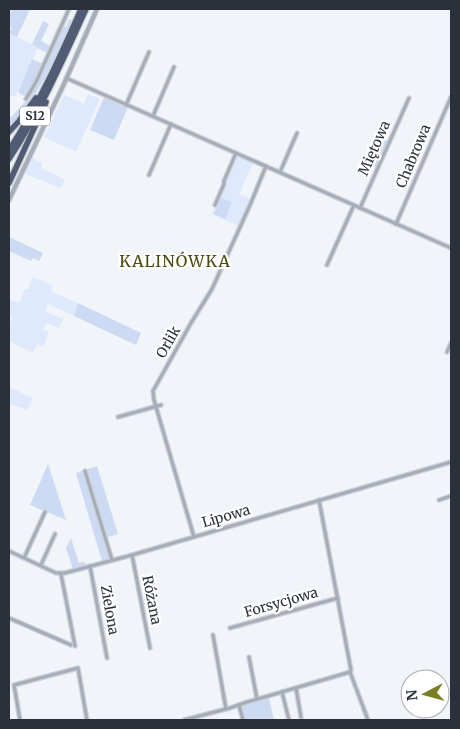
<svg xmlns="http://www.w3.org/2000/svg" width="460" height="729" viewBox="0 0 460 729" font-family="Merriweather,serif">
  <rect width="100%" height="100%" fill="#f1f4f9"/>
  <g fill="#dee9fe">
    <polygon points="9,33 38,47 15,97 9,94"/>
    <polygon points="88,94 100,99 76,152 44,137 64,95 84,104"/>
    <polygon points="237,157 240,157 253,163 239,194 250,199 239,226 212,214"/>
    <polygon points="32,158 42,163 41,168 65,180 60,188 24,173"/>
    <polygon points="33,277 52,285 52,292 78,303 74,316 48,304 45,311 63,319 59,328 46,323 43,329 49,332 43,347 37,344 33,353 9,341 9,326 13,317 9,315 9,299 19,303 25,289 28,290"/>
    <polygon points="9,387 33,398 27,410 9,403"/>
  </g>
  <g fill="#cddaf3">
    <polygon points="12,9 30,9 17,37 9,33 12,28 9,26 9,16"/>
    <path d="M69,19l3,1c-17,40 -33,76 -63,108v-9l16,-17 10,-14 29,-62 2,1z"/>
    <polygon points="43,21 49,24 41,41 51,46 47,53 37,48 37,47 32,44"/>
    <path d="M32,59l11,5c-5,10 -10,24 -19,32l-6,-4z"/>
    <polygon points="104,97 128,107 114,140 90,130"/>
    <polygon points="377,137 388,141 377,168 366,164"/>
    <polygon points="221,198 232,202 225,219 214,214"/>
    <polygon points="9,237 43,253 39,261 33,258 31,261 9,251"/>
    <polygon points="78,303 141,333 136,345 74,316"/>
    <polygon points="48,464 66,520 30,505"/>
    <polygon points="97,466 118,534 105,538 111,558 102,561 76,473"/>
    <polygon points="71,538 79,563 84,562 87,566 73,570 66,548"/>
    <polygon points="269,698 274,720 245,720 242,706"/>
  </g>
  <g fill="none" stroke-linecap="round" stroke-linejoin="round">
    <g stroke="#cdd1d7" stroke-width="5.5">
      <g id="minor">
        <polyline points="66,78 451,248"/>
        <polyline points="26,99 36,82 69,9"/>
        <polyline points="126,105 149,52"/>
        <polyline points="153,116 174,67"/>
        <polyline points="280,172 297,133"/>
        <polyline points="149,175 171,124"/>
        <polyline points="215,205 224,184 224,181 236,153"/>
        <polyline points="360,208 409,98"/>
        <polyline points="396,224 451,97"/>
        <polyline points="327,265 354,205"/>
        <polyline points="447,352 451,343"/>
        <polyline points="118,417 161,405"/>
        <polyline points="85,471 112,560"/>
        <polyline points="319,500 351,670 350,672 368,720"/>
        <polyline points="439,500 451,496"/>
        <polyline points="194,537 154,400 153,391 191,323 212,289 250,205 266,166"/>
        <polyline points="9,551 56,573 65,573 132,555 451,462"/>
        <polyline points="132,555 150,648"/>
        <polyline points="24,558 45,512"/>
        <polyline points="41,565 55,534"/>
        <polyline points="90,566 107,658"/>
        <polyline points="61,574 75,646"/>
        <polyline points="9,618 71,645"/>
        <polyline points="230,628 338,598"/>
        <polyline points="213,635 226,709"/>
        <polyline points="249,657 257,699"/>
        <polyline points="296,688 301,717"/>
        <polyline points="282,692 289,720"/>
        <polyline points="239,705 243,720"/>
        <polyline points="20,720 14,685 78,668 87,720"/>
        <polyline points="184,720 230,708 244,703 350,672"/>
      </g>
    </g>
    <g stroke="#cdd1d7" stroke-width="6">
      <polyline id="tertiary" points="9,200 64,84 97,9"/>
    </g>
    <g stroke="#cdd1d7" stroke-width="8">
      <g id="motorway">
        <polyline points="9,132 19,121 36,98"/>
        <path d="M9,150c29,-44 51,-93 72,-141"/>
        <path d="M9,159c31,-47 54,-99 77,-150"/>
        <polyline points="9,183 46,102"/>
      </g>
    </g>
    <use href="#minor" stroke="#a6acb8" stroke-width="3"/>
    <use href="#tertiary" stroke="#a6acb8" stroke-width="4"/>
    <use href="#motorway" stroke="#505c73" stroke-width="5.5"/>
  </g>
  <g text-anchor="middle" stroke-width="4.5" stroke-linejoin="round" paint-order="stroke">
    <rect fill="#fff" stroke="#6b6e76" stroke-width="1" x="20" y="106.5" width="30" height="19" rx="4"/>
    <g font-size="12" font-weight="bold" fill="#2b303b">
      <text x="35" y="120">S12</text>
    </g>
    <g font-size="14" fill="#2b303b" stroke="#fff">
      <text transform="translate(374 148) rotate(-66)" y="5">Miętowa</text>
      <text transform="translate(413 156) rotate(-67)" y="5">Chabrowa</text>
      <text transform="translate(168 342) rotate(-60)" y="5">Orlik</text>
      <text transform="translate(226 516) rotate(-16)" y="5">Lipowa</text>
      <text transform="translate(152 600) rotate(79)" y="5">Różana</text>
      <text transform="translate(281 602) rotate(-16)" y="5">Forsycjowa</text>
      <text transform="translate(110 610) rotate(80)" y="5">Zielona</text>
    </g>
    <g font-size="16" letter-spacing="1" fill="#4b4c0f" stroke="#fff">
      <text x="175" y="267">KALINÓWKA</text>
    </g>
  </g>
  <rect width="460" height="729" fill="none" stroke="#2b303b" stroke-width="20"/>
  <g transform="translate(425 694) rotate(264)"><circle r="24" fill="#ffffff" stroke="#aaacb1"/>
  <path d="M0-4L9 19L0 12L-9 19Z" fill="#7c7e26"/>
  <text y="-8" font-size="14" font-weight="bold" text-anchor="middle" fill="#2b303b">N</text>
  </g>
</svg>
